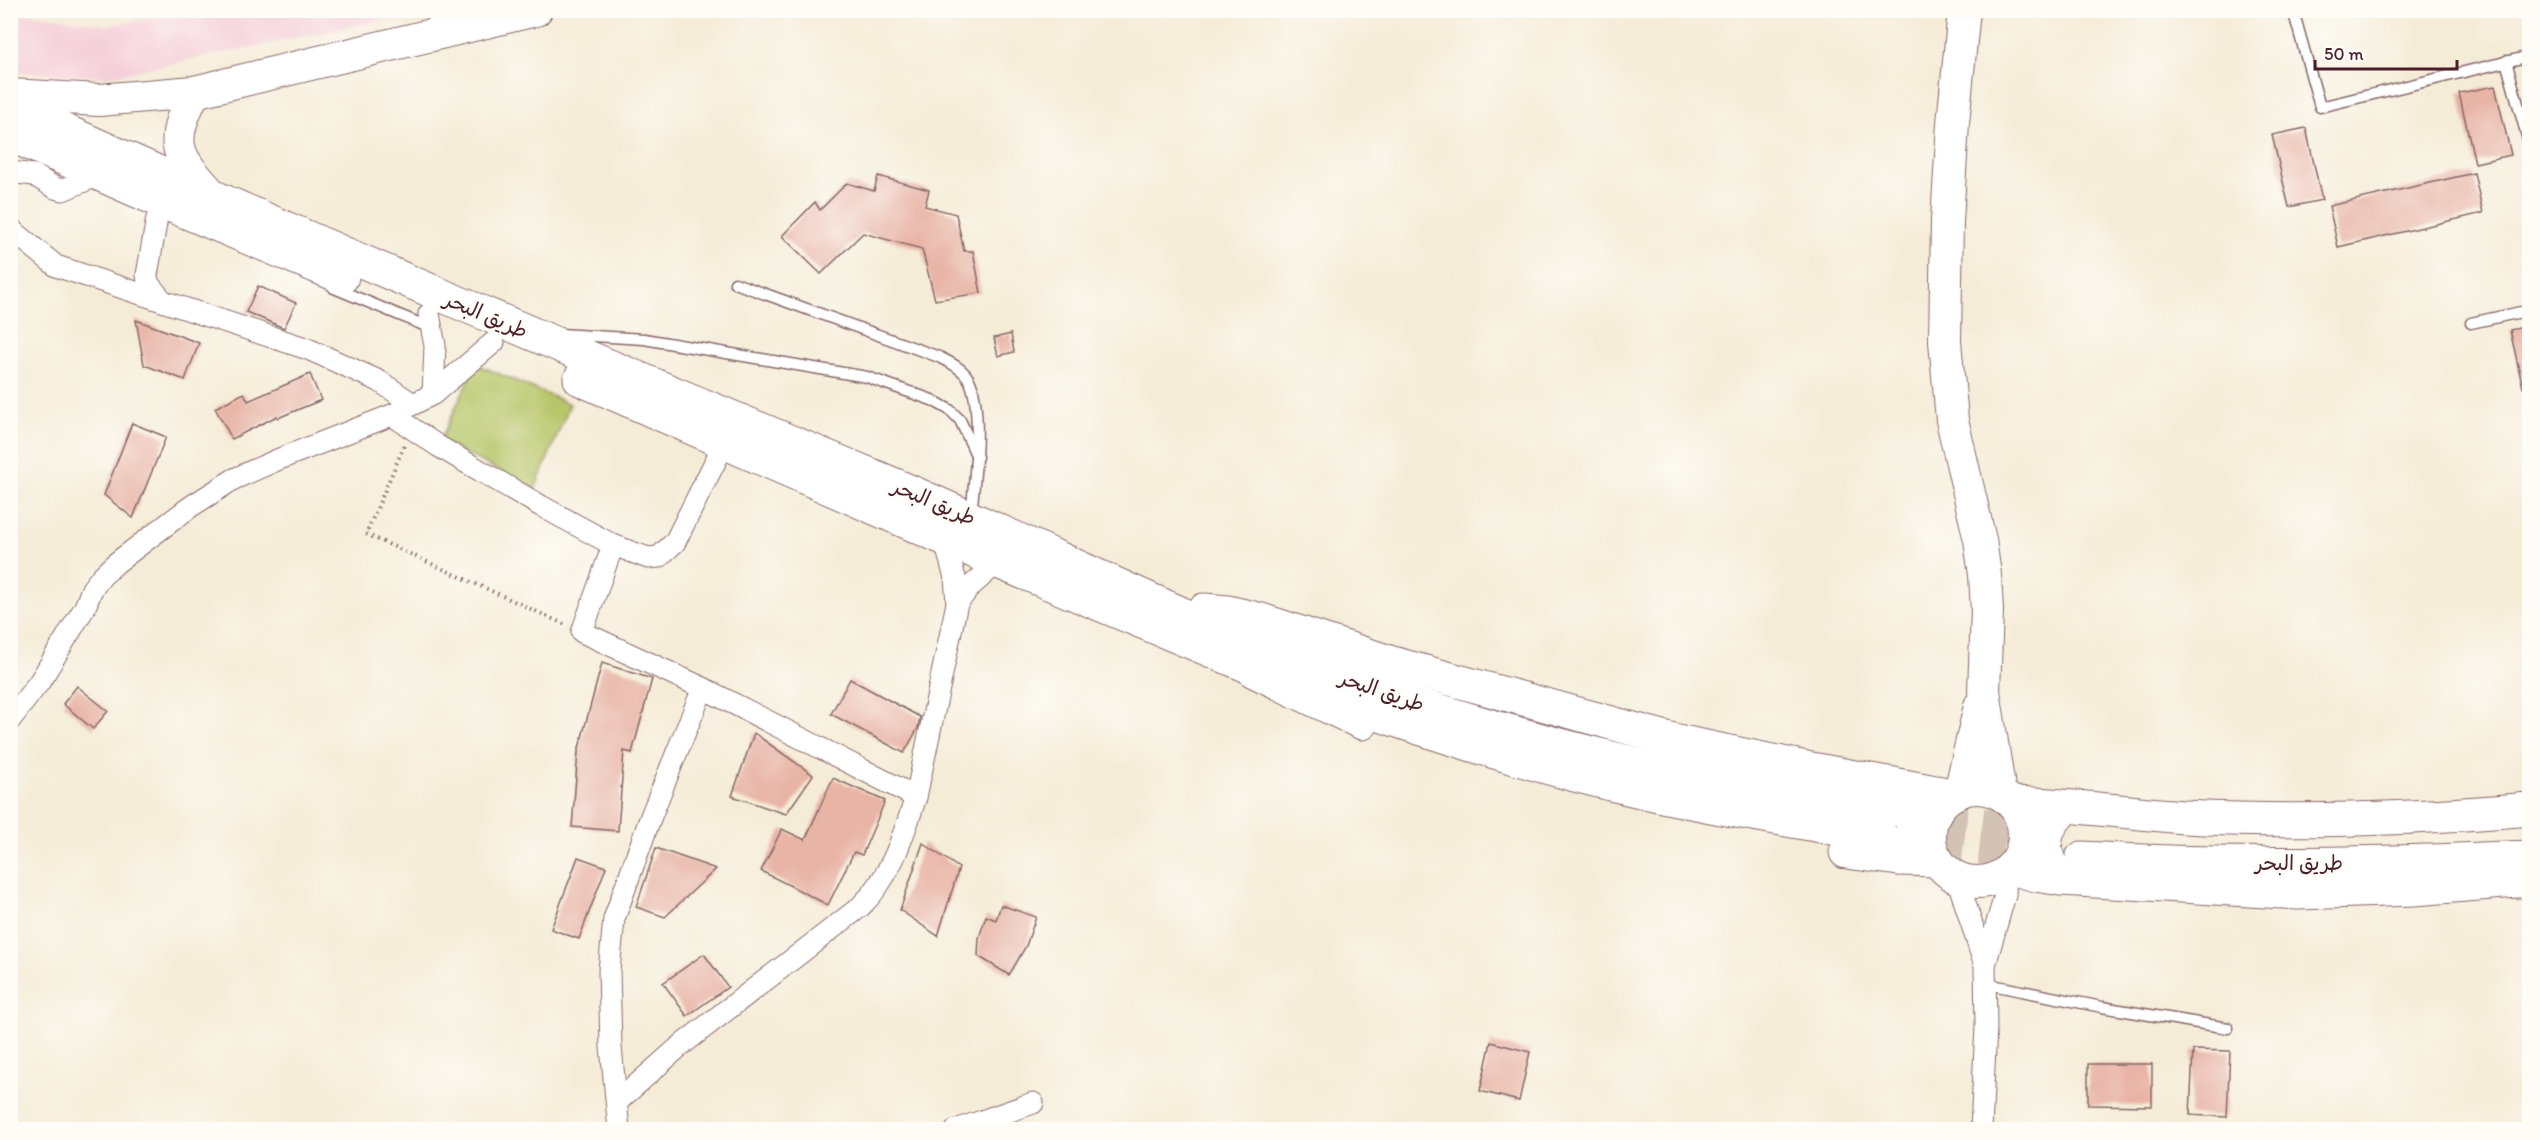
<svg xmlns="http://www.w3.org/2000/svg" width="2540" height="1140" viewBox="0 0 2540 1140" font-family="Itim,'Playpen Sans Arabic',sans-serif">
  <rect width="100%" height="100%" fill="#fdfcf7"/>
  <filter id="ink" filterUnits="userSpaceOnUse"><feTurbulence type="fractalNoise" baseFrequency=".0167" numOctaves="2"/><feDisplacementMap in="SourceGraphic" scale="12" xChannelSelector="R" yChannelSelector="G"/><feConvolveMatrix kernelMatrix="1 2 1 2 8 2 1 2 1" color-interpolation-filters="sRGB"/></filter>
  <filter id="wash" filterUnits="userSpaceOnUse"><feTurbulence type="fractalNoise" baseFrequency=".008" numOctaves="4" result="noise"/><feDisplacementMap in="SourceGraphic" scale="24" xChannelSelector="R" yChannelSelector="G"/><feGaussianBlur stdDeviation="1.35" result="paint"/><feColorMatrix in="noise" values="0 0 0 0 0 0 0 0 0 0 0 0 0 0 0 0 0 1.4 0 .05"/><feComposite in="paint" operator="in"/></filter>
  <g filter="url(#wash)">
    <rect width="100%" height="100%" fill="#f5ecd7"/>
    <polygon fill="#f5cfd9" points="204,10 427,10 427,11 108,77 11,72 11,11 107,25"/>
    <polygon fill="#b7c669" stroke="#80724a" stroke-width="1.5" points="476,364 570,404 535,489 440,441"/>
    <g id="blocks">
      <g fill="#e8b4a6">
        <polygon points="2495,86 2511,155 2475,163 2459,93"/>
        <polygon points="2306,128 2322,200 2289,207 2272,135"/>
        <polygon points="2474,173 2483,213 2338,247 2329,206"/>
        <polygon points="878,176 929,190 925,206 956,214 964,251 973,251 981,293 935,300 922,249 863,233 821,274 782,236 815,202 820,210 847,183 874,191"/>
        <polygon points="258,286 296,303 284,328 246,312"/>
        <polygon points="136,320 199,343 185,380 144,365"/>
        <polygon points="2529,326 2529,387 2523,388 2510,330"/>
        <polygon points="1011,334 1014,352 998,356 994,338"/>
        <polygon points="310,374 321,400 278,418 277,416 232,439 215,408 244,393 248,401"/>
        <polygon points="132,423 166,437 133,518 104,495"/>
        <polygon points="602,663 652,679 632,753 624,751 618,831 572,827 578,752"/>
        <polygon points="850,679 920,717 918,728 904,753 831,714"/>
        <polygon points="77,686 108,711 93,729 63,704"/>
        <polygon points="754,733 813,775 786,814 732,796"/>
        <polygon points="833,778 885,801 862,855 854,852 828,905 761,871 782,829 805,840"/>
        <polygon points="923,843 959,868 938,936 900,910"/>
        <polygon points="656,848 716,869 665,917 636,907"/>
        <polygon points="578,857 606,867 579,939 551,929"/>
        <polygon points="1001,905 1036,917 1026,946 1009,975 978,956 979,938 986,916 996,920"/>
        <polygon points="704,954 728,987 687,1016 663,983"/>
        <polygon points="1491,1042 1530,1052 1519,1101 1480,1091"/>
        <polygon points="2193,1050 2230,1051 2227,1117 2190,1115"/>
        <polygon points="2088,1064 2152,1064 2152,1106 2088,1105"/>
      </g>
    </g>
  </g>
  <g filter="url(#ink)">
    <use href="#blocks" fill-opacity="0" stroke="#866767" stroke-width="1.5"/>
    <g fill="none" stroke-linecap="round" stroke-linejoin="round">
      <g stroke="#d3c3b5" stroke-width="33" stroke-dasharray="33 16" stroke-linecap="butt">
        <polyline points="1885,813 2074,835"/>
        <polyline points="1882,837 2003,850"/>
      </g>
      <g stroke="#866767" stroke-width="13">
        <g id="service">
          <polyline points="2293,10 2320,107 2530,56"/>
          <polyline points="2506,61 2530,147"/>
          <path d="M735,283l204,74c10,5 23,11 29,21 16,25 6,107 3,137"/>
          <polyline points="334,288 433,329"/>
          <polyline points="2471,323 2530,310"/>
          <polyline points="560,334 644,339 867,377 932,400 950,410 960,420 977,457"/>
          <polyline points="1987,984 2102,1007 2228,1028"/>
        </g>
      </g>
      <g stroke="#866767" stroke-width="23">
        <g id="minor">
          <polyline points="10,172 34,175 55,188 63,190 101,174"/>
          <polyline points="160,201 147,275 148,283 162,300"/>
          <polyline points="10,228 56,266 308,349 379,381 413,404"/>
          <polyline points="429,314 435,346 433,394"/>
          <polyline points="392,415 438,446 541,506 613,545 648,558 659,557 675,542 725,442"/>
          <polyline points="613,545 582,632 703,688 916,797"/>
          <polyline points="957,603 971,586 998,562"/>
          <polyline points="10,720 40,681 85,607 92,589 102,576 116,563 190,507 234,479 277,460 392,415 433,394 494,342"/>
          <polyline points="1957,878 1985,966 1986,1026 1981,1130"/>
          <polyline points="1985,965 2005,895 2006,873"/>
          <path d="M617,1102l62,-55 181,-140c31,-29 43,-71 56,-110l41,-194 -2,-25 -11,-40"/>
          <polyline points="619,1130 611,1047 609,971 614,919 651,816 703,688"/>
          <polyline points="956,1130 1033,1103"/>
        </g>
      </g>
      <g stroke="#866767" stroke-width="34">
        <g id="secondary">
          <polyline points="1964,10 1953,123 1947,221 1945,341 1952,420 1980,540 1985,575 1987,610 1984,691 2000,794"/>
          <path d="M194,92c-27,55 -18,63 20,105"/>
          <polyline points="10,95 99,100 194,92 536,10"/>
          <circle cx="1977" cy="835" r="47"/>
          <polyline points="1960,792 1980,706"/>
        </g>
      </g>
      <g stroke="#866767" stroke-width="35">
        <g id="trunk">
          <path d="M10,106c289,131 580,253 873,374 165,69 323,153 492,210 99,33 200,61 302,83 69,15 139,27 208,40"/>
          <polyline points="10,135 160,201 342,277"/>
          <polyline points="580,379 998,562 1277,678"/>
          <polyline points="1204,610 1228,612 1258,619 1392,663 1677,741 1806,768 1952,795"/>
          <polyline points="1254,671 1362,723"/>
          <path d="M1345,703c92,32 184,62 278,84 86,21 173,34 259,50"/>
          <path d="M1894,784c24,28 24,44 5,75"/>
          <path d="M2012,803c57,1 115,10 172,14 114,6 231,2 346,-8"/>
          <polyline points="1846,852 1899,859 1937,860"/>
          <path d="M2082,858c150,9 298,6 448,-1"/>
          <polyline points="2011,868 2036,875 2061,879 2298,893 2414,889 2530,880"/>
          <path d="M2061,879c-23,-26 -20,-51 6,-72"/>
        </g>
      </g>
      <polyline stroke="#866767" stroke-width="4" stroke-dasharray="1.5 4.5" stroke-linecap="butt" points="404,446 366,534 564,624"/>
      <use href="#service" stroke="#fff" stroke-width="10"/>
      <use href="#minor" stroke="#fff" stroke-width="21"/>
      <use href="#secondary" stroke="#fff" stroke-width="32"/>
      <use href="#trunk" stroke="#fff" stroke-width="33"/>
    </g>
  </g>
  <g text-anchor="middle" stroke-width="5" stroke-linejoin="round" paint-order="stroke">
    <g font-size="21" fill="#4a1f2b" stroke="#fdfcf7">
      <text transform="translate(486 315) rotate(23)" y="7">طريق البحر</text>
      <text transform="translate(934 502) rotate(23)" y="7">طريق البحر</text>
      <text transform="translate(1382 691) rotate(19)" y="7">طريق البحر</text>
      <text x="2299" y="870">طريق البحر</text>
    </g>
  </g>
  <rect width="2540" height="1140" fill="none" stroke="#fdfcf7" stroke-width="36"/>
  <path d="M2315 60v9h142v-9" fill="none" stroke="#4a1f2b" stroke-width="3"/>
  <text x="2324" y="60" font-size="18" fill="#4a1f2b" stroke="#fdfcf7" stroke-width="4.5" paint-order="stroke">50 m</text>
</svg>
